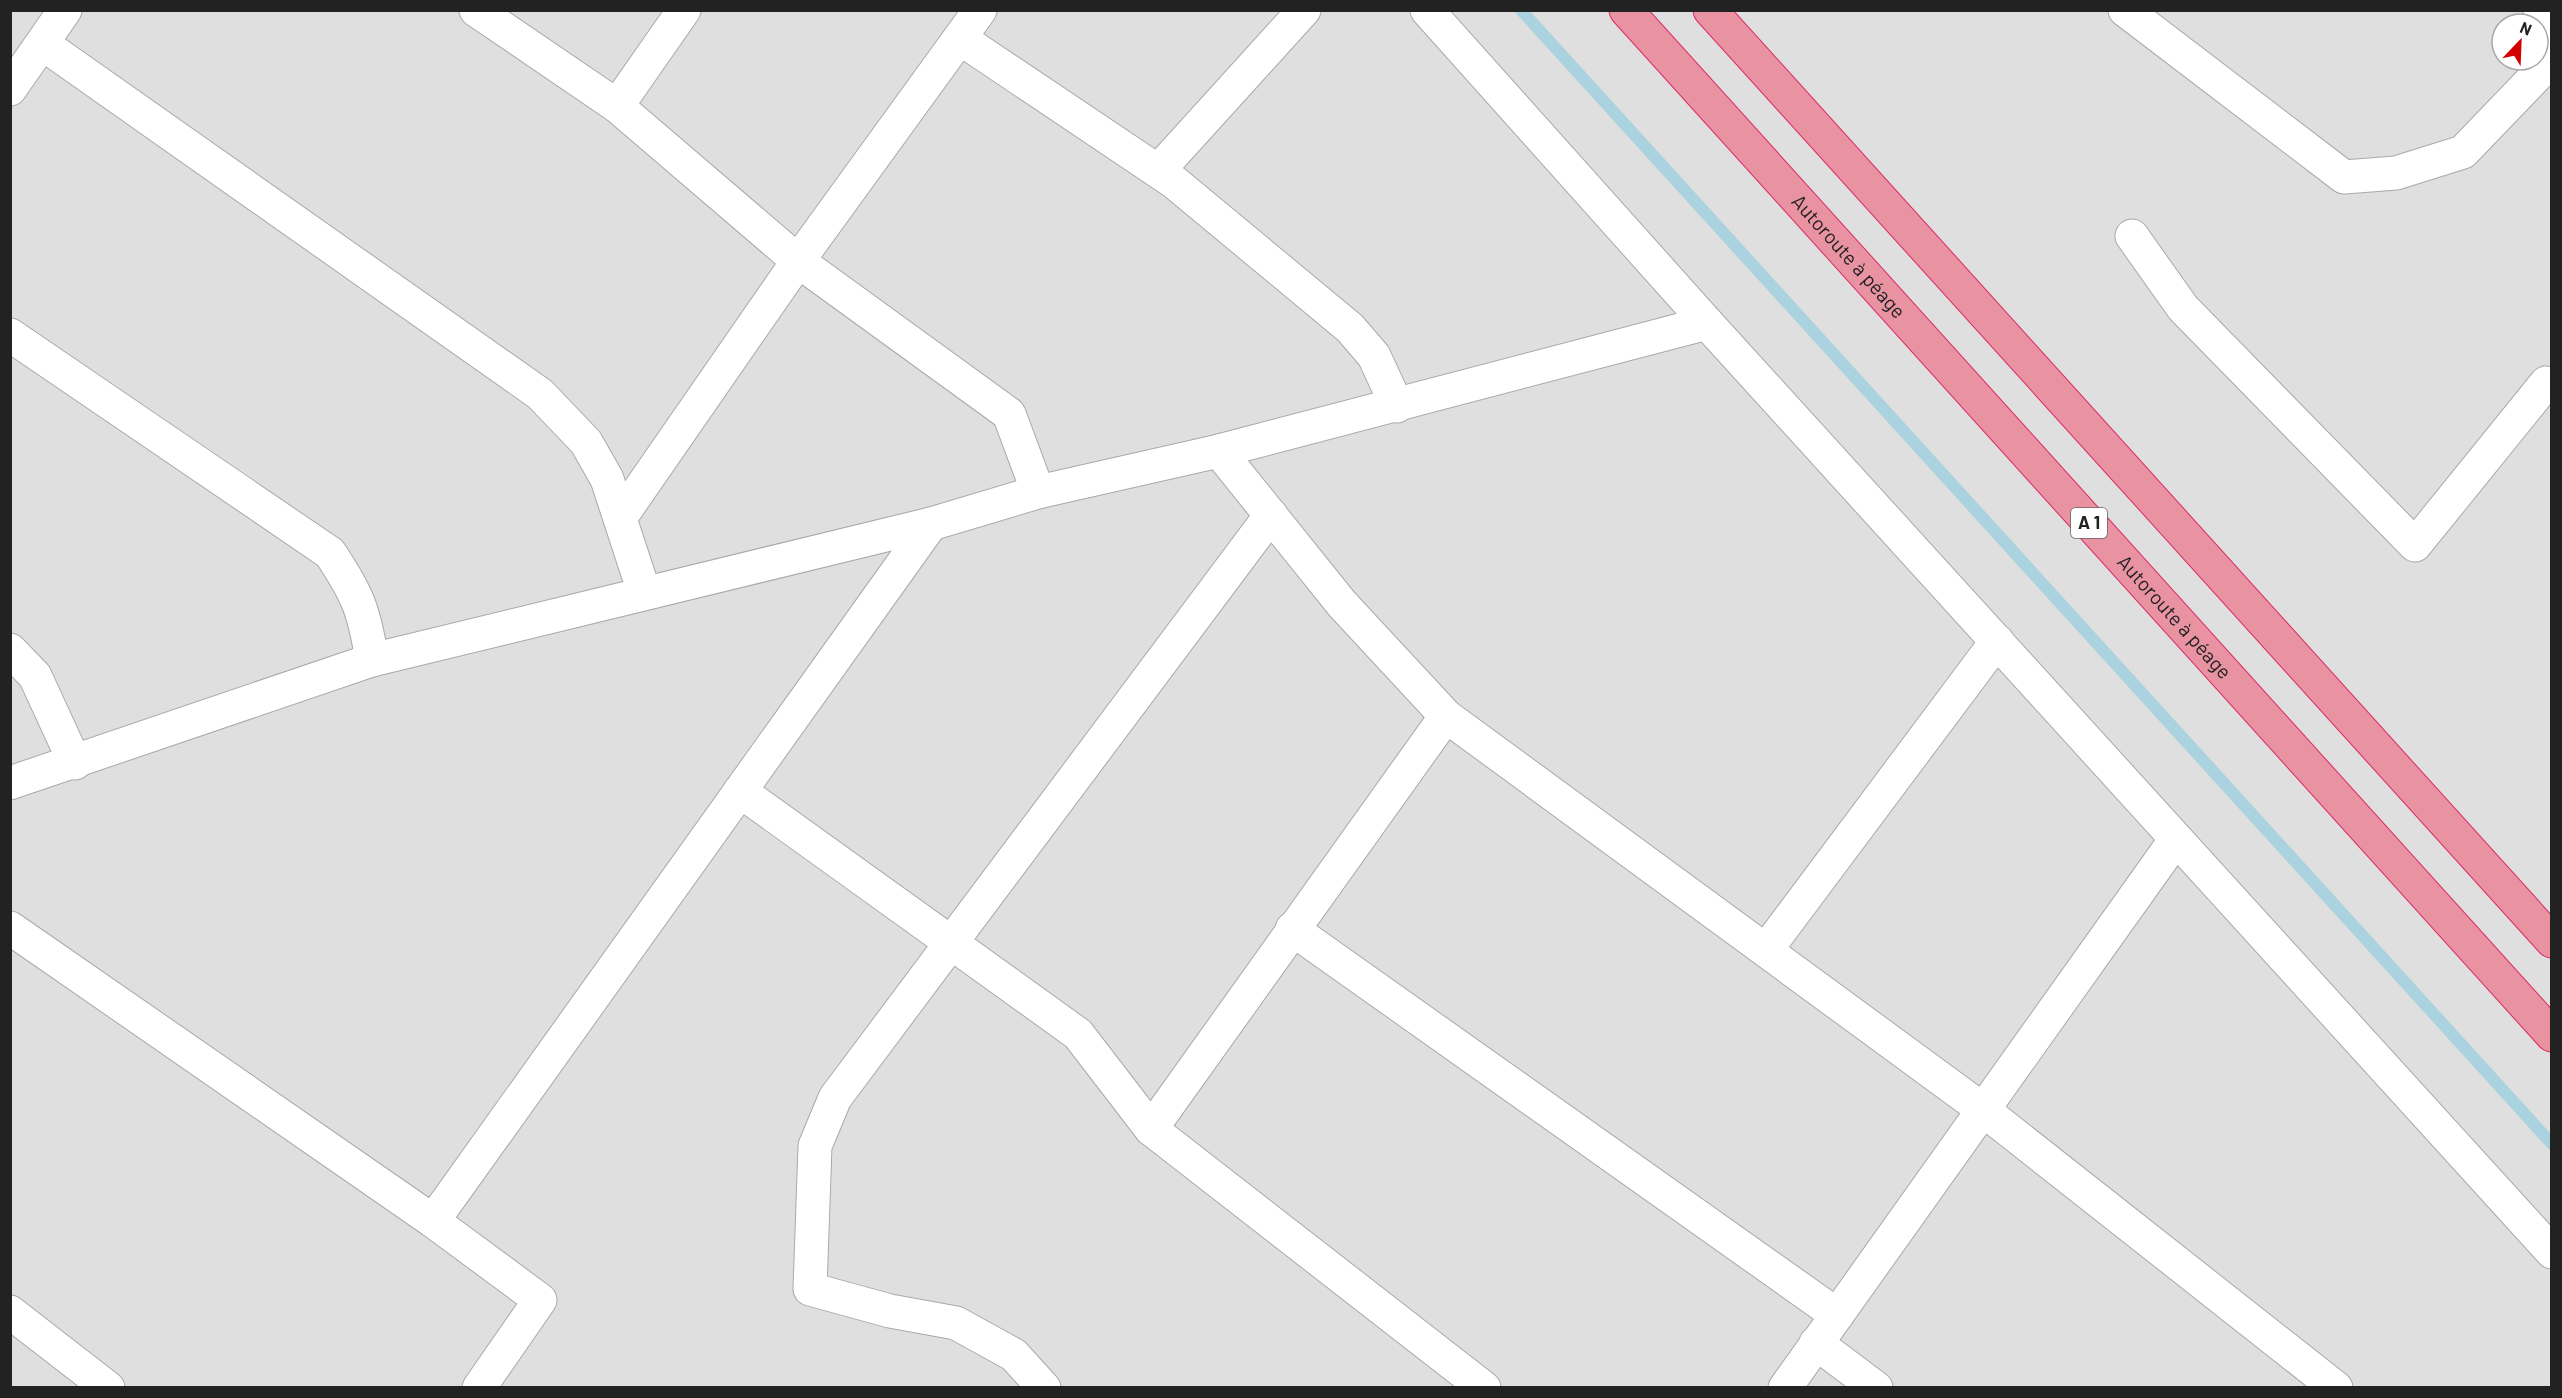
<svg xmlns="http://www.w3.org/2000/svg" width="2562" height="1398" viewBox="0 0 2562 1398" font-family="Barlow,sans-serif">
  <rect width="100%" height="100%" fill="#f2efe9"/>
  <path fill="#e0dfdf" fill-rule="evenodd" d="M11,11h2540v1376h-2540zM2502,24h36v36h-36z"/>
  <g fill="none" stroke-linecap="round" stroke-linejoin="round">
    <polyline stroke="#aad3df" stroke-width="12" points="1521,10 2552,1144"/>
    <g stroke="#a9a9a9" stroke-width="35">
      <g id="street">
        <polyline points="476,10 617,106 798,261 1009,414 1038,492"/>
        <polyline points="1427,10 1707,323 2552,1252"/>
        <polyline points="2125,10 2344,177 2396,173 2463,152 2540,72 2551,44 2540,10"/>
        <polyline points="961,39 1174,182 1350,328 1374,356 1397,406"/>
        <polyline points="43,44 540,394 586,442 607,479 644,592"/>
        <polyline points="10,89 65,10"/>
        <polyline points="617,106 684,10"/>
        <polyline points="1158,171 1304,10"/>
        <polyline points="2132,236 2183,308 2415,545 2546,383 2552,388"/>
        <path d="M10,335l320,218c28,42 34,57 42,107"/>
        <polyline points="1219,451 1342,604 1446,716 1982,1109 2336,1388"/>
        <polyline points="620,518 798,261 980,10"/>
        <polyline points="10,650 35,676 75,763"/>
        <polyline points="10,783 372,660 931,524 1038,492 1219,451 1707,323"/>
        <polyline points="740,791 1078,1034 1151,1129 1484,1388"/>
        <polyline points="10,928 433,1221 540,1300 479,1388"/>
        <polyline points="1292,929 1837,1315"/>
        <polyline points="1766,950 1997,641"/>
        <polyline points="1151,1129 1446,716"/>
        <polyline points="433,1221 931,524"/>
        <polyline points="10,1312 108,1388"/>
        <polyline points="1816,1343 1876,1388"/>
        <polyline points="1044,1388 1014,1355 956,1323 890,1311 810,1289 815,1146 835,1098 1271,515"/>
        <polyline points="1785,1388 2176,839"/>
      </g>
    </g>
    <g stroke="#dc2a67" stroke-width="35">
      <g id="highway">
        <path id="s1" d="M1626,10l926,1025"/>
        <polyline points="1710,10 2552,941"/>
      </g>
    </g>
    <use href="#street" stroke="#fff" stroke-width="33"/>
    <use href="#highway" stroke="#e892a2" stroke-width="33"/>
  </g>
  <g text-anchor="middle" stroke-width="6" stroke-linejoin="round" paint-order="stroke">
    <rect fill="#fff" stroke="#646464" stroke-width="1.5" x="2071" y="508" width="36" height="30" rx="4.5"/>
    <g font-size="18" font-weight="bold" fill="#222">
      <text x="2089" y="529">A 1</text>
    </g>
    <g font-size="20" fill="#222" stroke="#fff">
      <text dy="7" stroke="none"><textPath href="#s1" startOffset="332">Autoroute à péage</textPath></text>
      <text dy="7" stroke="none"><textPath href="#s1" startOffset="818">Autoroute à péage</textPath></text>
    </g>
  </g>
  <rect width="2562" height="1398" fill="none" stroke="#222222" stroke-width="24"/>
  <g transform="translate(2520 42) rotate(23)"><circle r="28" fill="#ffffff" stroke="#a7a7a7" stroke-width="1.5"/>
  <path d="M0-4.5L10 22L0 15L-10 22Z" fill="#d40000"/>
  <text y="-9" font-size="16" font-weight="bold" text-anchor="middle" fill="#222222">N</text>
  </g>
</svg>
